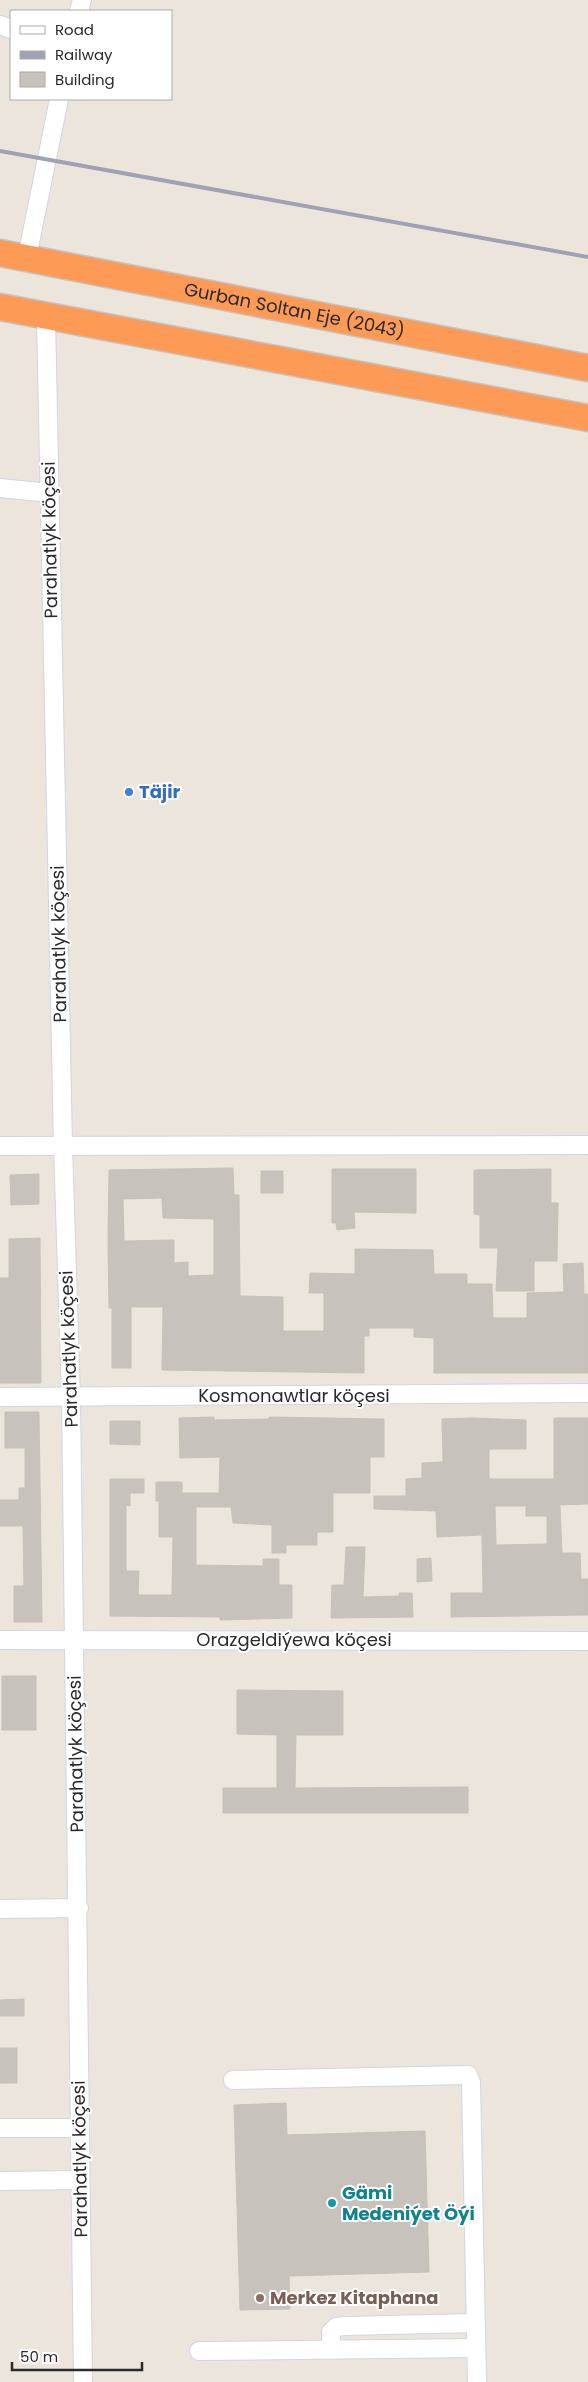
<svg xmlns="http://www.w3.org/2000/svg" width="588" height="2382" viewBox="0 0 588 2382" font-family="Poppins,sans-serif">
  <rect width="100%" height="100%" fill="#ece5dc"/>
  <g fill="#c7c2bb" stroke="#c7c1b6" fill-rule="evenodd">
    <path d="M233,1168l1,27h5l1,101 43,1v34h41v-38h-15l1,-20 45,1v-25l78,1 1,24h33v10h25l1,34h34v-25l37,-1 -1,-28 20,-1 1,31h4v79h-154v-35l-20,-1v-9h-45v8h-5v37l-202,-3 1,-63h-32v61h-19v-60h-3l-1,-67 1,-71zM162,1198l1,20 51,1v56l-26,1v-14l-14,1v-23l-50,1 -1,-42z"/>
    <polygon points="332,1169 416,1169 416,1213 354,1212 355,1228 337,1230 336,1223 332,1223"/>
    <polygon points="551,1169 551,1203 558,1203 557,1261 534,1261 534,1291 496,1291 498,1248 480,1248 480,1215 474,1214 474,1170"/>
    <rect x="261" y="1171" width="22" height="22"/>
    <polygon points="39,1174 39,1204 11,1205 10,1175"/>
    <polygon points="40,1238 41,1383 0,1383 0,1278 9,1278 9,1239"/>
    <polygon points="5,1412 39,1412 42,1622 14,1622 14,1586 24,1586 23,1526 0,1526 0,1500 19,1500 19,1488 25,1488 25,1448 5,1448"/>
    <polygon points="214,1417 214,1420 269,1419 269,1417 384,1419 384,1457 370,1457 370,1493 333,1493 333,1532 317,1532 317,1545 286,1545 286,1553 272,1553 272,1525 233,1523 231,1507 196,1507 196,1565 263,1566 263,1559 279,1559 279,1585 292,1585 292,1618 220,1620 220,1617 110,1616 110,1479 144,1479 144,1493 130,1493 130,1506 126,1505 126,1571 139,1571 138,1595 172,1595 173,1537 159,1537 159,1501 156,1501 156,1482 182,1482 182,1493 219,1493 220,1457 180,1458 179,1418"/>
    <path d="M472,1418l54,2v29h-37v30h65v-61h34v86l-28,1 2,48h18l1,26h7v36l-137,2v-24h32l-1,-58 -45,2 -1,-26 -62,-2v-13h32v-17l16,-1v-15l21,-1 -1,-43zM495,1506h31v10h21v28l-51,1z"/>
    <polygon points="110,1421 140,1421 140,1445 110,1444"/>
    <polygon points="346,1547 365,1547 363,1597 399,1596 399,1593 412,1593 413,1617 331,1618 332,1585 344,1585"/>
    <polygon points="431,1558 432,1581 417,1582 417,1559"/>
    <rect x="2" y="1676" width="34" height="54"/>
    <polygon points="237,1690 343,1691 343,1735 296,1735 295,1788 468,1787 468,1813 223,1813 223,1788 277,1788 277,1735 237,1734"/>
    <polygon points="24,1999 24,2016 0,2016 0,2000"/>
    <rect x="0" y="2048" width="17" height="35"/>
    <polygon points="286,2103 287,2135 425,2131 429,2272 289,2276 290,2309 240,2310 234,2105"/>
  </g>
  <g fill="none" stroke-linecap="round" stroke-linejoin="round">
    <g stroke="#d1d5e3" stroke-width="20">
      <g id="minor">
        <polyline points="79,11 82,0"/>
        <polyline points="0,25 11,29"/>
        <polyline points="27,257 59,99"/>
        <polyline points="46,317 63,1146 71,1398 83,2382"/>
        <polyline points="0,488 49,493"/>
        <polyline points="0,1146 588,1145"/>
        <polyline points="0,1397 588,1393"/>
        <polyline points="0,1640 588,1641"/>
        <polyline points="0,1909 79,1908"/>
        <polyline points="233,2080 468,2075 471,2082 477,2382"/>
        <polyline points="0,2128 79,2128"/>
        <polyline points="0,2181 80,2180"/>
        <polyline points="331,2349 331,2332 336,2327 344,2326 476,2323"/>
        <polyline points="199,2351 476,2348"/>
      </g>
    </g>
    <g stroke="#c3c3c3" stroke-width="29">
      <g id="highway">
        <path id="s1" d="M0,253l588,115"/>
        <polyline points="0,307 588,418"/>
      </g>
    </g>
    <use href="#minor" stroke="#fff" stroke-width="18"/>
    <use href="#highway" stroke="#fd9b56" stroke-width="26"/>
    <polyline stroke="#9fa2b4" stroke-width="4" points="0,151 588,257"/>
  </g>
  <circle fill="#3f7fe0" stroke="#fff" stroke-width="2" cx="129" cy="792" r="5"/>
  <circle fill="#0f9aa8" stroke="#fff" stroke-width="2" cx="332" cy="2203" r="5"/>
  <circle fill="#8d6e63" stroke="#fff" stroke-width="2" cx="260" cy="2298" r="5"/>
  <g text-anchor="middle" stroke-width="4" stroke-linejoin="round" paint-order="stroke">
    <g font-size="18" fill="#2a2a2a" stroke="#fff">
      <text dy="6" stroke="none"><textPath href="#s1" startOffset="300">Gurban Soltan Eje (2043)</textPath></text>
      <text transform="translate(50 540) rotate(-91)" y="6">Parahatlyk köçesi</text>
      <text transform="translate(59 944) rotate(-91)" y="6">Parahatlyk köçesi</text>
      <text transform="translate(69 1349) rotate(-92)" y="6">Parahatlyk köçesi</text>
      <text x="294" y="1402">Kosmonawtlar köçesi</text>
      <text x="294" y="1646">Orazgeldiýewa köçesi</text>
      <text transform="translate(76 1754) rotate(-91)" y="6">Parahatlyk köçesi</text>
      <text transform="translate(80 2159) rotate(-91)" y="6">Parahatlyk köçesi</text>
    </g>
    <g font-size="18" font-weight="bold" fill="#366cbe" stroke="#fff" text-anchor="start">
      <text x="139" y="798">Täjir</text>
    </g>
    <g font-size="18" font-weight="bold" fill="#0d838f" stroke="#fff" text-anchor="start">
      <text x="342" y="2199">Gämi<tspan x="342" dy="21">Medeniýet Öýi</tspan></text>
    </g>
    <g font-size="18" font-weight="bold" fill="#785e54" stroke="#fff" text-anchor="start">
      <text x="270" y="2304">Merkez Kitaphana</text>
    </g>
  </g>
  <rect x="10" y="10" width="162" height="90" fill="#ffffff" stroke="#aaaaaa"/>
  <rect x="20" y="26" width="25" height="8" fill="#ffffff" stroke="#aaaaaa"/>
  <text x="55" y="35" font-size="15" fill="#2a2a2a">Road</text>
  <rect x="20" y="51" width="25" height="8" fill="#9fa2b4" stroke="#aaaaaa"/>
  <text x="55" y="60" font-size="15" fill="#2a2a2a">Railway</text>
  <rect x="20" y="72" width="25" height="15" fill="#c7c2bb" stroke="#aaaaaa"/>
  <text x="55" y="85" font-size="15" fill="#2a2a2a">Building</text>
  <path d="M12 2362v8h130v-8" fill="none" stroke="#2a2a2a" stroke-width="2.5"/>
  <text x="20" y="2362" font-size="15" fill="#2a2a2a" stroke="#ffffff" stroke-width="4" paint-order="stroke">50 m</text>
</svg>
